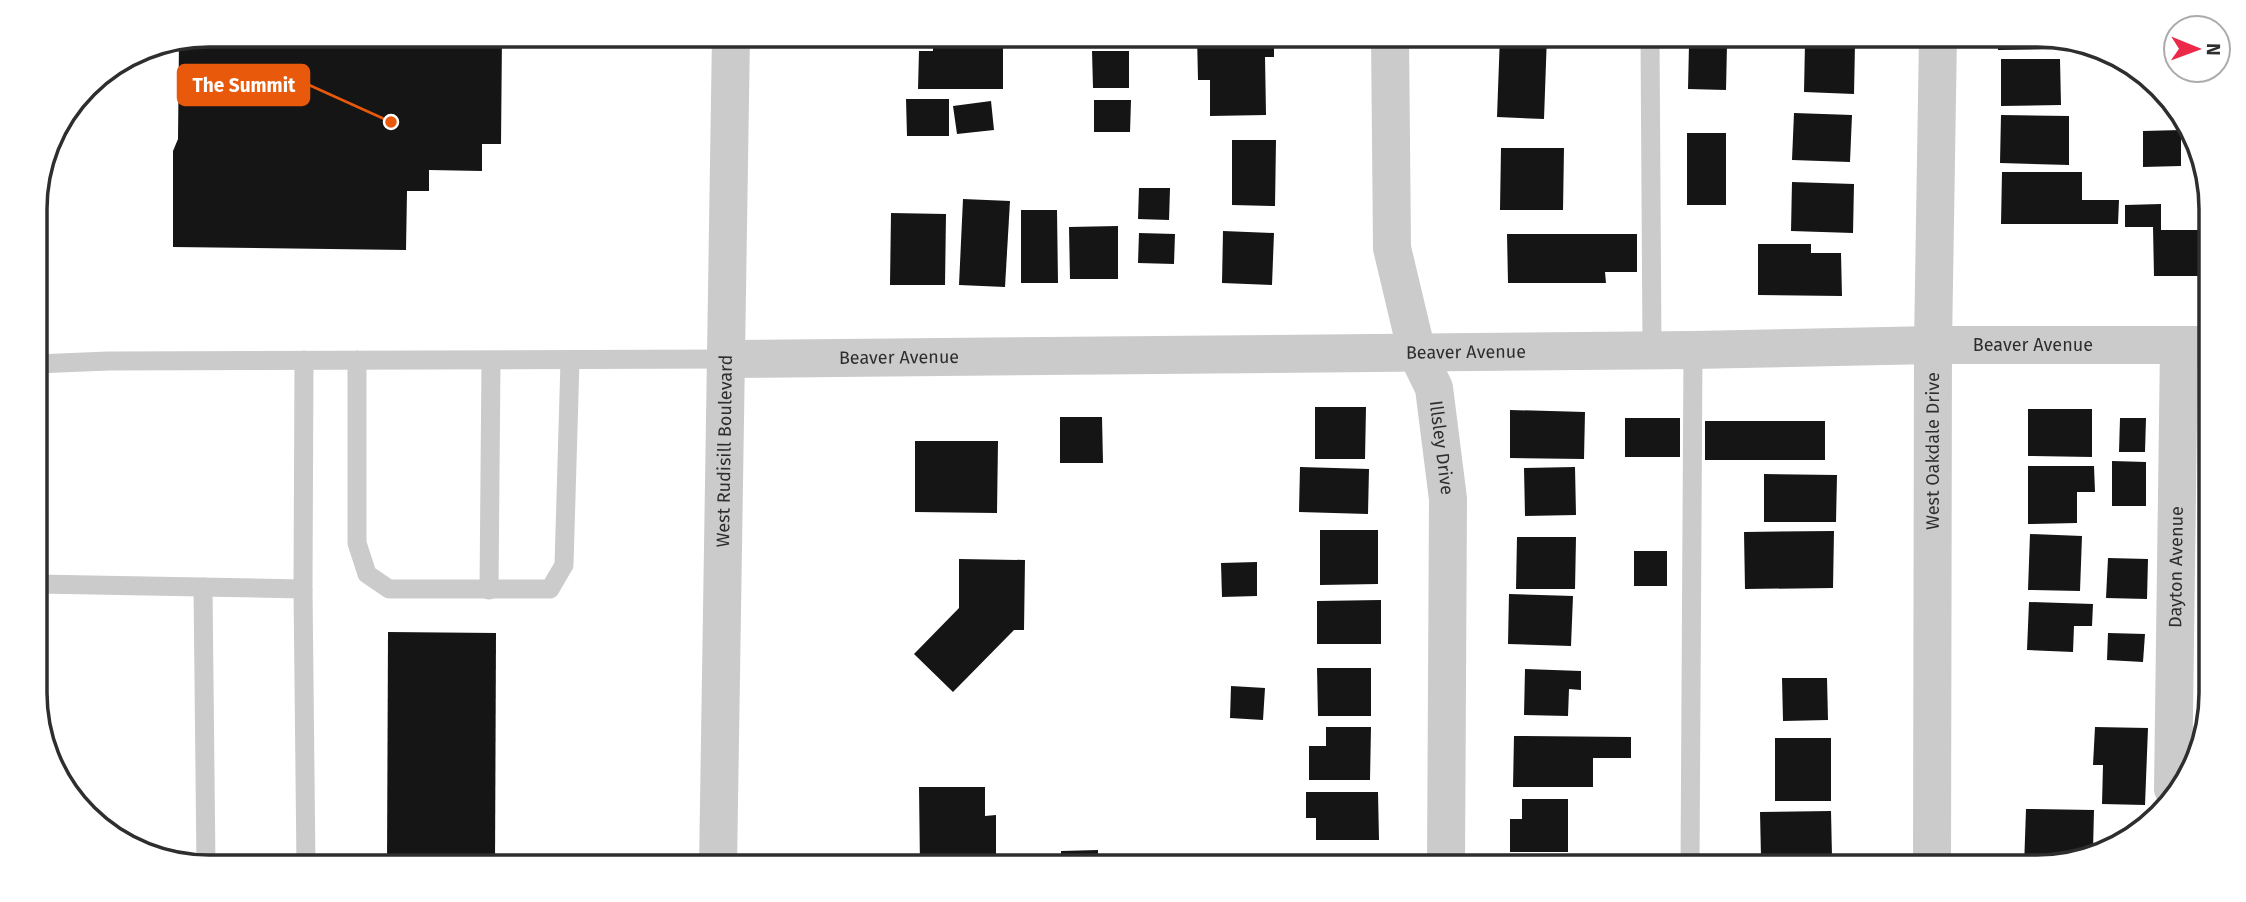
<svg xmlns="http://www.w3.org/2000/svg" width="2246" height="902" viewBox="0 0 2246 902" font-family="'Fira Sans',sans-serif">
  <rect width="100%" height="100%" fill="#fff"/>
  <g fill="#151515">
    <polygon points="209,35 502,35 501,144 482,144 482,171 429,170 429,191 407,191 406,250 173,247 173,151 178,139 179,41"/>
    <polygon points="933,35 1003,35 1003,89 918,89 919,51 933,51"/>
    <polygon points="1197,35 1274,35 1274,57 1265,57 1266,115 1210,116 1210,80 1198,80"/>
    <polygon points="1500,35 1547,35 1544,119 1497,117"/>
    <polygon points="1998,35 2037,35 2063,39 2063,49 1998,50"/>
    <polygon points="1805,43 1855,44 1854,94 1804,92"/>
    <polygon points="1689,45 1727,45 1726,90 1688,89"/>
    <polygon points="1092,51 1129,51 1129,88 1093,88"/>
    <polygon points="2001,59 2060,59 2061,105 2001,106"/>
    <polygon points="2157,87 2168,94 2169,95 2157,95"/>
    <polygon points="906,99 949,99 949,136 907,136"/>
    <polygon points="1094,100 1131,100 1130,132 1094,132"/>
    <polygon points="991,101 994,130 957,134 953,106"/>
    <polygon points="1794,113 1852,115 1850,162 1792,160"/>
    <polygon points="2001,115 2069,116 2069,165 2000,163"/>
    <polygon points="2181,130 2181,166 2143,167 2143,131"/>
    <rect x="1687" y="133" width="39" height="72"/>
    <polygon points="1232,140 1276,140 1275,206 1232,205"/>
    <polygon points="1501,148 1564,148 1563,210 1500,210"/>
    <polygon points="2002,172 2082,172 2082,200 2119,200 2118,224 2001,224"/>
    <polygon points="1792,182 1854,184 1853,233 1791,231"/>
    <polygon points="1139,188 1170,188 1169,220 1138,219"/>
    <polygon points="963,199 1010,201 1005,287 959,285"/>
    <polygon points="2161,204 2161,230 2206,230 2207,276 2154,276 2153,227 2125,227 2125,205"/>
    <polygon points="1021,210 1057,210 1058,283 1021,283"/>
    <polygon points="891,213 946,214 945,285 890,285"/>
    <polygon points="1118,226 1118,279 1070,279 1069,227"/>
    <polygon points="1223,231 1274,233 1272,285 1222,283"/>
    <polygon points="1139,233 1175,234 1174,264 1138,263"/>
    <polygon points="1507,234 1637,234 1637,272 1605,272 1606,283 1508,283"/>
    <polygon points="1758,244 1811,244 1811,253 1841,253 1842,296 1758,295"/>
    <polygon points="1315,407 1366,407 1365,459 1315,459"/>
    <polygon points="2028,409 2092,409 2092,457 2028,456"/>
    <polygon points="1510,410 1585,412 1584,459 1510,458"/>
    <polygon points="1060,417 1102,417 1103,463 1060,463"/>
    <rect x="1625" y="418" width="55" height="39"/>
    <polygon points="2120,418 2146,418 2145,452 2119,452"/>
    <rect x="1705" y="421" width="120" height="39"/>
    <polygon points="915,441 998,441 997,513 915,512"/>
    <polygon points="2112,461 2146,462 2146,506 2112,506"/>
    <polygon points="2028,466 2094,466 2095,492 2077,492 2077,523 2028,524"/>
    <polygon points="1300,467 1369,469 1368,514 1299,512"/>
    <polygon points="1575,467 1576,515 1525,516 1524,468"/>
    <polygon points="1764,474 1837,475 1836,522 1764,522"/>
    <polygon points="1320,530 1378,530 1378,584 1320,585"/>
    <polygon points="1834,531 1833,588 1745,589 1744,532"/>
    <polygon points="2030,534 2082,536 2080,591 2028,590"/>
    <polygon points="1517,537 1576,537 1575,589 1516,589"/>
    <rect x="1634" y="551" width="33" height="35"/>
    <polygon points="2108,558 2148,559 2147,599 2106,598"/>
    <polygon points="959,559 1025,560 1024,630 1014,630 953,692 914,654 959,608"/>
    <polygon points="1257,562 1257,596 1222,597 1221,563"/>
    <polygon points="1509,594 1573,596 1571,646 1508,644"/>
    <polygon points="1381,600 1381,644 1317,644 1317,601"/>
    <polygon points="2029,602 2093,604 2092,626 2074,626 2073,652 2027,650"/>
    <polygon points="388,632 496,633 495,867 387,867"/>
    <polygon points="2108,633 2145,634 2143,662 2107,660"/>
    <polygon points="1317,668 1371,668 1371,716 1318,716"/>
    <polygon points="1525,669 1581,671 1581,690 1569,689 1568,716 1524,715"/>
    <polygon points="1782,678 1827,678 1828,720 1783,721"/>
    <polygon points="1231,686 1265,688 1263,720 1230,718"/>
    <polygon points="1326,727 1371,727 1370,780 1309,780 1309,746 1326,746"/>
    <polygon points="2095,727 2148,728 2145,805 2102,804 2103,765 2093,765"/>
    <polygon points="1514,736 1631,737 1631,758 1593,758 1593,787 1513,787"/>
    <rect x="1775" y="738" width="56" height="63"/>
    <polygon points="919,787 985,787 985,816 996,815 996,861 973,861 973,867 920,867"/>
    <polygon points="1306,792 1378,792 1379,840 1316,840 1316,818 1306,818"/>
    <polygon points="1522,799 1568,799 1568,852 1510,852 1510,819 1522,819"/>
    <polygon points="2026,809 2094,810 2093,850 2048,867 2024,867"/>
    <polygon points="1831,811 1832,857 1761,857 1760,812"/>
    <polygon points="1098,850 1098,867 1061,867 1061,851"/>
    <rect x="1283" y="860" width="85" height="7"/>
  </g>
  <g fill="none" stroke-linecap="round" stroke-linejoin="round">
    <g stroke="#cbcbcb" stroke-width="19">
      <polyline points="1650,35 1652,350"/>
      <polyline points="357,360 357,543 367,574 389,589 550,589 564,565 570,361"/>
      <polyline points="36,364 108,361 726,359"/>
      <polyline points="37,584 303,589 304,360"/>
      <polyline points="203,587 206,867"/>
      <polyline points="303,589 306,867"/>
      <polyline points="489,590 491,361"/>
      <polyline points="1690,867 1693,350"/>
    </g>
    <g stroke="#cbcbcb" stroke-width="38">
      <path id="s1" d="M1390,35l2,213 25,105 17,35 14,111 -2,368"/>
      <path id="s2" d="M726,359l967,-9 240,-5h274"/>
      <path id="s3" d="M2173,789l6,-444"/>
      <path id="s4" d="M1932,867l1,-522 5,-310"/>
    </g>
    <path stroke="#cbcbcb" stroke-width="38" id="s5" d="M718,867l13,-832"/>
  </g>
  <g text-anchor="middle" stroke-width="7" stroke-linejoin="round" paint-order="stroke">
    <g font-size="18" fill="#2e2e2e" stroke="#fff">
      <text dy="6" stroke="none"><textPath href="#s2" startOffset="1307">Beaver Avenue</textPath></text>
      <text dy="6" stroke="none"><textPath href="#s2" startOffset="740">Beaver Avenue</textPath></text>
      <text dy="6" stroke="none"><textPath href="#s2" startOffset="173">Beaver Avenue</textPath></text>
      <text dy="6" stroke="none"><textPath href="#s1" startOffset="420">Illsley Drive</textPath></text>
      <text dy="6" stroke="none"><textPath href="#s5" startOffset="416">West Rudisill Boulevard</textPath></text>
      <text dy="6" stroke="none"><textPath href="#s4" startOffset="416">West Oakdale Drive</textPath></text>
      <text dy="6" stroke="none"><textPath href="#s3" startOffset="222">Dayton Avenue</textPath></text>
    </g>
  </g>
  <path d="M0 0H2246V902H0ZM209 47H2037A162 162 0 0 1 2199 209V693A162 162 0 0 1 2037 855H209A162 162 0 0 1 47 693V209A162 162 0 0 1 209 47Z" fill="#fff" fill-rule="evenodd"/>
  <path fill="none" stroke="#2e2e2e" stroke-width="3.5" d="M209 47H2037A162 162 0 0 1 2199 209V693A162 162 0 0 1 2037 855H209A162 162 0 0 1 47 693V209A162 162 0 0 1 209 47Z"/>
  <path fill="none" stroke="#e8590c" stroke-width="2.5" d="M391 122L309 85"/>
  <circle fill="#e8590c" stroke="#fff" stroke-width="2.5" cx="391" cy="122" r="7"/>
  <rect fill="#e8590c" stroke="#e8590c" stroke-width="2.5" x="178" y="65" width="131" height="40" rx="7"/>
  <g font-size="19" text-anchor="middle" font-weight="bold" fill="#fff">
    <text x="244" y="92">The Summit</text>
  </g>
  <g transform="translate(2197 49) rotate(91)"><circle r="33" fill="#ffffff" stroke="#ababab" stroke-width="2"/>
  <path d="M0-5L12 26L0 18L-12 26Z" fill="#ed294a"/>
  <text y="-10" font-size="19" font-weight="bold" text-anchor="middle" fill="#2e2e2e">N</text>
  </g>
</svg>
